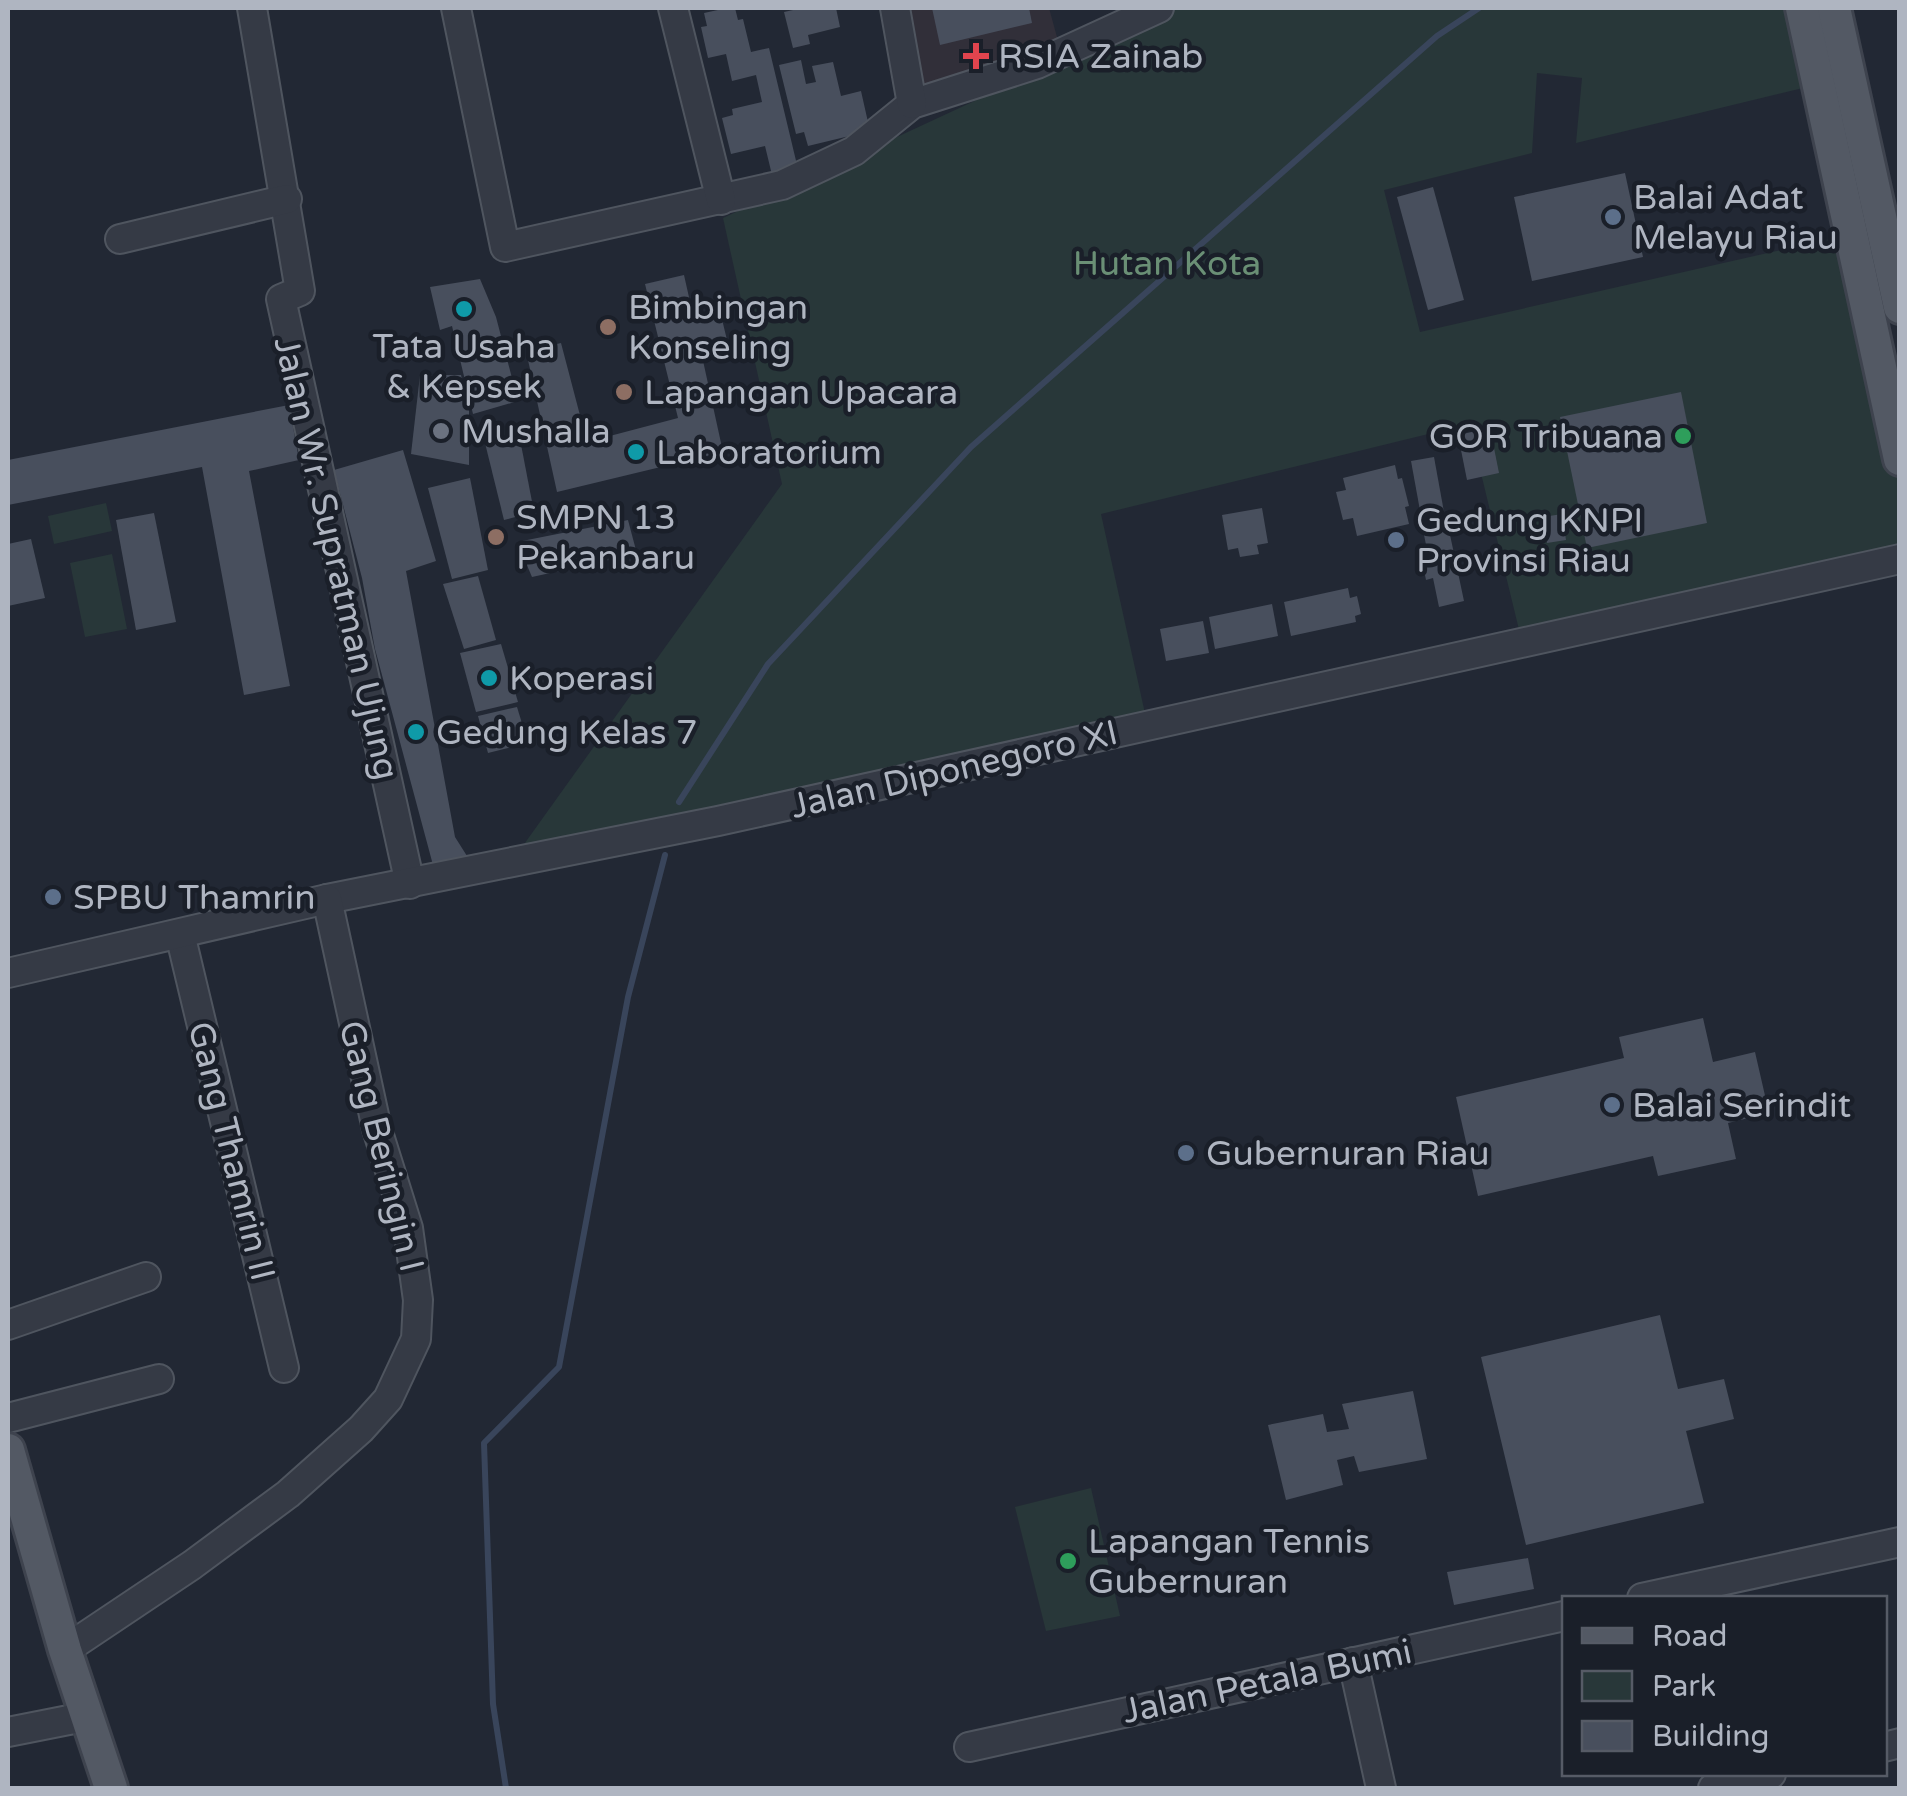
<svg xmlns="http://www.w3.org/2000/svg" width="1907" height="1796" viewBox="0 0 1907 1796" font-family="'Varela Round',sans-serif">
  <rect width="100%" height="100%" fill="#222834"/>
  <polygon fill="#312f39" points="899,8 1049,8 1060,48 918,95"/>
  <g fill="#283739">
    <polygon points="1169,8 1784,8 1803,88 1576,143 1582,78 1537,73 1532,153 1384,190 1420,332 1851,234 1899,462 1899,559 1522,642 1469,424 1101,514 1148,727 512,861 782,484 723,218 1155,17"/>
    <polygon points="106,503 112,531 54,544 48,516"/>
    <polygon points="112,554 127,629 85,637 70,563"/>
    <polygon points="1091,1488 1120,1616 1046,1631 1015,1507"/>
  </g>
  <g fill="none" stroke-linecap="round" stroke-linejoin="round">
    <g stroke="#39455b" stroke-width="6">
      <polyline points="679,802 768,664 971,447 1437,36 1479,8"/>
      <polyline points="506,1788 493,1704 484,1443 559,1367 628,997 665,855"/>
    </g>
  </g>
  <g fill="#484f5d">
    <polygon points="727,8 735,8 738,20 743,19 751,52 769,48 798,169 772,175 765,146 731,154 722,118 733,115 732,109 762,102 756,75 732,81 726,54 708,58 701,27 707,26 704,13"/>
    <polygon points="792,8 836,8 840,27 808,35 810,44 793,48 784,12 793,10"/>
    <polygon points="932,8 1029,8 1032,23 940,45"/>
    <polygon points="801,60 806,84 816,82 812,66 833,62 841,96 861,91 870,131 808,146 804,132 796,134 779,65"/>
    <polygon points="1625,173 1643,257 1532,281 1514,197"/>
    <polygon points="1433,187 1464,300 1428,310 1397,197"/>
    <polygon points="684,275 693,315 720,311 727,340 700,347 723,452 557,492 526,351 561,343 587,442 678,418 645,284"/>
    <polygon points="480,279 496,317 518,401 473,414 452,326 440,330 430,287"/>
    <polygon points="420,375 461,375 469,408 469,465 411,454"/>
    <polygon points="1681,392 1707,523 1587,548 1560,417"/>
    <polygon points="289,405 299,460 249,471 290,686 244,695 202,467 8,505 8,460"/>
    <polygon points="1490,428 1499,473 1467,480 1458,435"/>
    <polygon points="519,434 534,512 504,520 485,443"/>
    <polygon points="403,450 436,561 406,571 455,837 467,856 433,865 375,649 362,578 334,470"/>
    <polygon points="1434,457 1444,512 1421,516 1411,461"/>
    <polygon points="1395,465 1398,479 1402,478 1409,506 1405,507 1409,524 1357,536 1353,518 1343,520 1336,492 1346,490 1343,478"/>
    <polygon points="470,478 488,570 452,579 428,488"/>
    <polygon points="1262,508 1268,543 1257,545 1259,554 1240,557 1238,548 1228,550 1222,515"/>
    <polygon points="154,513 176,622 136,630 116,520"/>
    <polygon points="1562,514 1566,540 1547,543 1543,517"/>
    <polygon points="628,520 637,554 532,577 517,542"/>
    <polygon points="1449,530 1464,601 1439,607 1433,578 1426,580 1422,560 1429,559 1424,535"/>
    <polygon points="31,539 45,598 8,606 8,544"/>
    <polygon points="478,576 496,640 464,649 443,584"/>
    <polygon points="1348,588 1350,598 1357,596 1361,614 1355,616 1356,622 1291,636 1284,602"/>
    <polygon points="1272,604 1278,636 1215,649 1209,617"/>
    <polygon points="1203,621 1209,653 1166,661 1160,629"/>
    <polygon points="501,644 518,702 476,712 460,653"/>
    <polygon points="517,707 528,743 488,753 478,716"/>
    <polygon points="1703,1018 1713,1062 1755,1052 1769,1113 1728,1123 1736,1159 1658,1176 1653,1156 1478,1196 1456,1097 1624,1058 1619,1037"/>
    <polygon points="1660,1315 1678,1389 1724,1379 1734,1419 1686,1431 1704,1503 1526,1545 1481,1357"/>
    <polygon points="1413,1391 1427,1459 1359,1472 1354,1456 1337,1460 1343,1485 1286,1500 1268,1425 1323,1414 1327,1432 1349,1429 1342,1404"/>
    <polygon points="1528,1558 1534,1589 1454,1605 1447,1572"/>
  </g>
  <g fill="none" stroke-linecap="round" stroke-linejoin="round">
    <g stroke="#4f555f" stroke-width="32">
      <g id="minor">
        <polyline points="252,8 300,291 281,299 410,884"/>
        <polyline points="456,8 505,247 782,185 854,151 912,104 1037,64 1159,8"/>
        <polyline points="673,8 721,200"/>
        <polyline points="895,8 912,104"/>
        <polyline points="120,239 287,199"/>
        <polyline points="180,934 284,1368"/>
        <polyline points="8,973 327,899 718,821 1900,559"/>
        <polyline points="8,1325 146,1277"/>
        <polyline points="8,1418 159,1379"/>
        <polyline points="1642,1598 1900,1542"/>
        <polyline points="65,1650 192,1565 288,1494 361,1429 388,1399 416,1339 418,1300 408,1228 377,1129 327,899"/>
        <polyline points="1353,1662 1381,1788"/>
        <polyline points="8,1732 89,1716"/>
        <polyline points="969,1747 1564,1616"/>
        <polyline points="1884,1747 1900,1743"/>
        <polyline points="1713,1788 1771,1774"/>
      </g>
    </g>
    <g stroke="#3e434e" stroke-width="38">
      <g id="major">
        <polyline points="1802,8 1900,459"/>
        <polyline points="1834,8 1900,307"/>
        <polyline points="8,1450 65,1650 111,1788"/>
      </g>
    </g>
    <use href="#minor" stroke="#353a45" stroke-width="28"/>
    <use href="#major" stroke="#535964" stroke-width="32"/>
  </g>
  <path fill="#e0444e" stroke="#1a1f29" stroke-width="4" d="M971 41h10v10h10v10h-10v10h-10v-10h-10v-10h10z"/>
  <g fill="#5c6f8a" stroke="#1a1f29" stroke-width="4">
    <circle cx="1613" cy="217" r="10"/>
    <circle cx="1396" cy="540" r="10"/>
    <circle cx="53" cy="897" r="10"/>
    <circle cx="1612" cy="1105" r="10"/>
    <circle cx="1186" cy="1153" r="10"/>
  </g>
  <g fill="#0f9aa8" stroke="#1a1f29" stroke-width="4">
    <circle cx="464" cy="309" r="10"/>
    <circle cx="636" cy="452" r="10"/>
    <circle cx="489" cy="678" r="10"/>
    <circle cx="416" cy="732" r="10"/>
  </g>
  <g fill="#8d6e63" stroke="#1a1f29" stroke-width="4">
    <circle cx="608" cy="327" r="10"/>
    <circle cx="624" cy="392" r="10"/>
    <circle cx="496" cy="537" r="10"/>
  </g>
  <circle fill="#6b7280" stroke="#1a1f29" stroke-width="4" cx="441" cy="431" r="10"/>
  <g fill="#2e9e5b" stroke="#1a1f29" stroke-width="4">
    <circle cx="1683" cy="436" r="10"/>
    <circle cx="1068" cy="1561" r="10"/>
  </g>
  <g text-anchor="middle" stroke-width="9" stroke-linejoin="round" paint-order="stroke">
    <g font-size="35" fill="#afb5c1" stroke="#1a1f29" text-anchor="start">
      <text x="998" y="68">RSIA Zainab</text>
      <text x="1633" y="209">Balai Adat<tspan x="1633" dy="40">Melayu Riau</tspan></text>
      <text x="628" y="319">Bimbingan<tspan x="628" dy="40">Konseling</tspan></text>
      <text x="464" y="358" text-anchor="middle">Tata Usaha<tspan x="464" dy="40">&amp; Kepsek</tspan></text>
      <text x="644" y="404">Lapangan Upacara</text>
      <text x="461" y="443">Mushalla</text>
      <text x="1663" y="448" text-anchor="end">GOR Tribuana</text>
      <text x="656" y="464">Laboratorium</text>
      <text x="516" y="529">SMPN 13<tspan x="516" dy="40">Pekanbaru</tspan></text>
      <text x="1416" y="532">Gedung KNPI<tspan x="1416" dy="40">Provinsi Riau</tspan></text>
      <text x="509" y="690">Koperasi</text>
      <text x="436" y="744">Gedung Kelas 7</text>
      <text x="73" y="909">SPBU Thamrin</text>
      <text x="1632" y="1117">Balai Serindit</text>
      <text x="1206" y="1165">Gubernuran Riau</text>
      <text x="1088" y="1553">Lapangan Tennis<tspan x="1088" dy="40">Gubernuran</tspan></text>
    </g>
    <g font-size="35" fill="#6a8f75" stroke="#1a1f29">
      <text x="1167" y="275">Hutan Kota</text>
    </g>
    <g font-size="35" fill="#afb5c1" stroke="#1a1f29">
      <text transform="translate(337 558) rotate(77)" y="12">Jalan Wr. Supratman Ujung</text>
      <text transform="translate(954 769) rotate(-13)" y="12">Jalan Diponegoro XI</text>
      <text transform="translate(382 1146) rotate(76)" y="12">Gang Beringin I</text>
      <text transform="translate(232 1151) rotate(76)" y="12">Gang Thamrin II</text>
      <text transform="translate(1267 1681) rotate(-12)" y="12">Jalan Petala Bumi</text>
    </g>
  </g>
  <rect width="1907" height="1796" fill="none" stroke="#afb5c1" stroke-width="20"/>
  <rect x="1562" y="1596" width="325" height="180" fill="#1a1f29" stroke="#565b66" stroke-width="2.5"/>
  <rect x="1582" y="1628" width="50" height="15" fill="#535964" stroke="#565b66" stroke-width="2.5"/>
  <text x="1652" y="1646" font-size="30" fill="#afb5c1">Road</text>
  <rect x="1582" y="1671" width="50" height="30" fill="#283739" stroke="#565b66" stroke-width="2.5"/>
  <text x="1652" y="1696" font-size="30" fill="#afb5c1">Park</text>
  <rect x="1582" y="1721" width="50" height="30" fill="#484f5d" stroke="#565b66" stroke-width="2.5"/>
  <text x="1652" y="1746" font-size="30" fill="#afb5c1">Building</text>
</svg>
